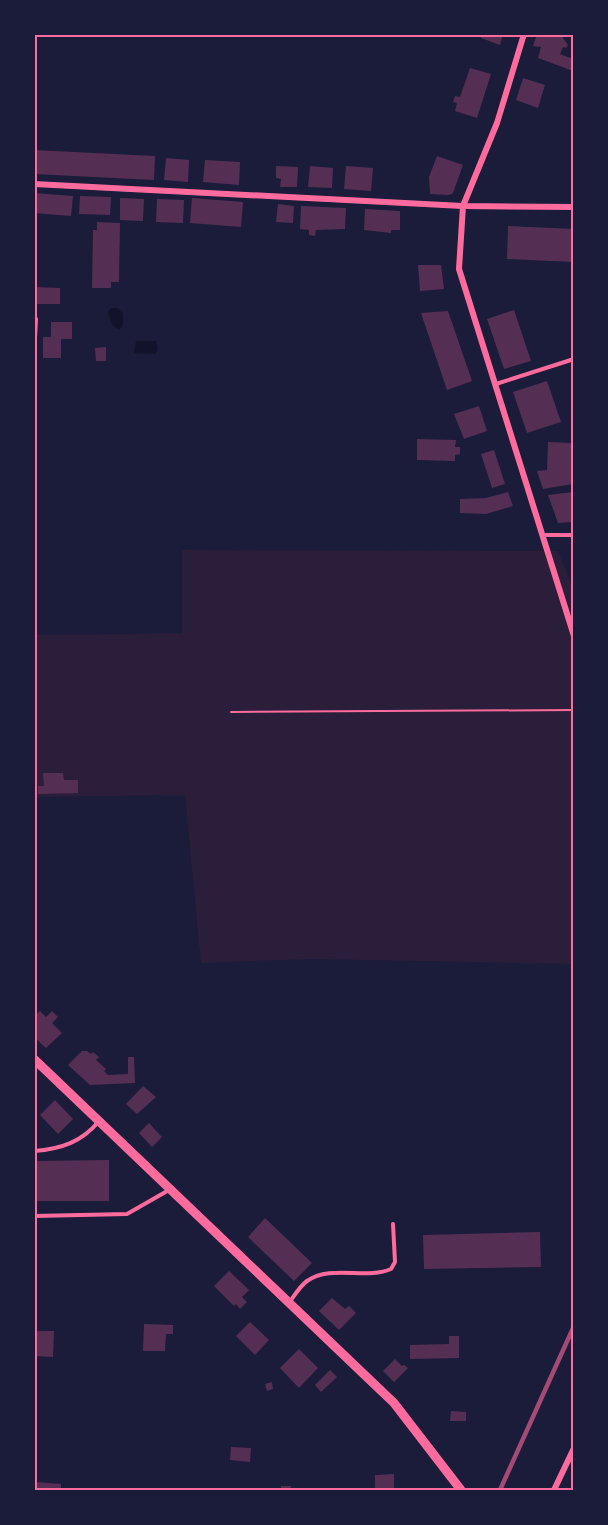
<svg xmlns="http://www.w3.org/2000/svg" width="608" height="1525" viewBox="0 0 608 1525" font-family="Overpass,sans-serif">
  <rect width="100%" height="100%" fill="#1b1b3a"/>
  <polygon fill="#2a1e3b" points="182,550 558,551 574,591 573,964 312,959 201,963 185,795 35,797 34,635 182,633"/>
  <g fill="#12122b">
    <polygon points="111,308 118,308 123,314 123,326 119,329 113,326 108,312"/>
    <polygon points="136,341 156,341 158,350 155,354 134,353"/>
  </g>
  <g fill="#542f53">
    <polygon points="482,34 503,34 500,45 481,38"/>
    <polygon points="537,34 563,34 563,38 568,45 566,48 563,47 560,54 573,59 573,71 538,58 541,47 533,46"/>
    <polygon points="470,68 491,74 477,118 455,111 457,103 453,102 455,96 460,97"/>
    <polygon points="523,78 545,85 538,108 516,100"/>
    <polygon points="34,150 155,156 154,180 34,174"/>
    <polygon points="437,156 463,165 453,193 449,195 430,194 429,177"/>
    <polygon points="166,158 189,160 188,182 164,180"/>
    <polygon points="205,160 240,162 239,185 203,182"/>
    <polygon points="276,166 298,167 297,187 280,187 281,179 276,178"/>
    <polygon points="310,166 333,168 332,188 308,187"/>
    <polygon points="346,166 373,168 371,191 344,189"/>
    <polygon points="34,193 73,196 71,216 34,213"/>
    <polygon points="80,196 111,197 110,215 79,214"/>
    <polygon points="120,198 144,199 143,221 120,220"/>
    <polygon points="192,198 243,202 241,227 190,223"/>
    <polygon points="157,199 184,200 183,223 156,222"/>
    <polygon points="278,204 294,206 293,223 276,222"/>
    <polygon points="301,206 346,208 345,229 316,230 315,236 309,235 309,230 300,229"/>
    <polygon points="365,209 400,211 400,230 391,230 391,233 364,230"/>
    <polygon points="97,222 120,223 119,282 111,282 111,288 92,288 93,230 97,230"/>
    <polygon points="508,226 573,229 573,262 507,259"/>
    <polygon points="418,265 441,265 444,289 420,291"/>
    <polygon points="34,287 60,288 60,304 34,304"/>
    <polygon points="514,310 531,361 504,369 487,319"/>
    <polygon points="448,311 472,381 447,390 421,313"/>
    <polygon points="51,322 72,322 72,339 61,339 61,358 43,358 43,337 51,337"/>
    <polygon points="106,347 106,361 96,361 95,348"/>
    <polygon points="547,381 561,422 527,433 513,392"/>
    <polygon points="479,406 487,431 464,439 454,414"/>
    <polygon points="417,439 456,440 455,447 460,447 460,454 455,455 455,461 417,460"/>
    <polygon points="548,442 572,443 571,471 573,471 573,484 543,489 537,471 547,470"/>
    <polygon points="494,450 505,484 492,488 481,454"/>
    <polygon points="508,492 513,506 486,514 460,513 460,499 486,498"/>
    <polygon points="573,492 573,522 558,523 548,495"/>
    <polygon points="43,773 63,773 64,780 78,780 78,793 38,794 38,786 44,786"/>
    <polygon points="40,1011 46,1017 52,1011 58,1017 52,1023 62,1033 46,1048 34,1037 34,1016"/>
    <polygon points="82,1051 87,1051 91,1054 93,1052 99,1057 96,1060 106,1069 104,1071 108,1075 128,1074 128,1057 134,1057 135,1083 90,1085 68,1065"/>
    <polygon points="143,1086 156,1097 137,1114 126,1104"/>
    <polygon points="55,1100 73,1119 58,1134 40,1115"/>
    <polygon points="149,1123 162,1137 152,1147 139,1133"/>
    <polygon points="109,1160 109,1201 34,1201 34,1161"/>
    <polygon points="265,1218 312,1263 294,1281 248,1237"/>
    <polygon points="540,1232 541,1267 424,1269 423,1235"/>
    <polygon points="229,1271 249,1290 242,1297 247,1302 240,1309 236,1304 234,1306 214,1286"/>
    <polygon points="332,1298 345,1309 349,1306 356,1313 339,1330 319,1311"/>
    <polygon points="250,1322 269,1340 255,1355 236,1336"/>
    <polygon points="144,1324 173,1325 173,1334 166,1334 165,1351 143,1351"/>
    <polygon points="34,1331 54,1331 53,1357 34,1356"/>
    <polygon points="449,1336 459,1336 459,1358 410,1359 410,1345 449,1344"/>
    <polygon points="299,1349 318,1368 299,1388 280,1368"/>
    <polygon points="395,1359 402,1366 404,1365 408,1368 394,1382 383,1371"/>
    <polygon points="330,1370 337,1377 321,1392 315,1385"/>
    <polygon points="272,1382 273,1389 267,1391 265,1384"/>
    <polygon points="451,1411 466,1412 466,1421 450,1421"/>
    <polygon points="231,1447 251,1448 250,1462 230,1460"/>
    <polygon points="394,1474 394,1490 375,1490 375,1475"/>
    <polygon points="36,1482 61,1484 61,1490 35,1490"/>
    <polygon points="281,1486 291,1486 290,1490 281,1490"/>
  </g>
  <g fill="none" stroke-linecap="round" stroke-linejoin="round">
    <polyline stroke="#ff6b9d" stroke-width="2" points="231,712 574,710"/>
    <g stroke="#ff6b9d" stroke-width="4">
      <polyline points="34,357 36,319"/>
      <polyline points="496,384 574,359"/>
      <polyline points="542,535 574,535"/>
      <path d="M34,1151c27,-2 48,-9 65,-30"/>
      <polyline points="34,1216 127,1214 169,1190"/>
      <path d="M289,1303c5,-7 11,-17 18,-22 24,-17 59,-1 84,-12l4,-7 -2,-38"/>
    </g>
    <g stroke="#ff6b9d" stroke-width="6">
      <polyline points="524,34 497,123 463,206 459,269 574,636"/>
      <polyline points="34,184 463,206 574,207"/>
      <polyline points="554,1490 574,1448"/>
    </g>
    <polyline stroke="#ff6b9d" stroke-width="9" points="34,1059 394,1403 461,1490"/>
    <polyline stroke="#a44b75" stroke-width="4.5" points="500,1490 574,1326"/>
  </g>
  <rect width="608" height="1525" fill="none" stroke="#1b1b3a" stroke-width="72"/>
  <rect x="36" y="36" width="536" height="1453" fill="none" stroke="#ff6b9d" stroke-width="2"/>
</svg>
